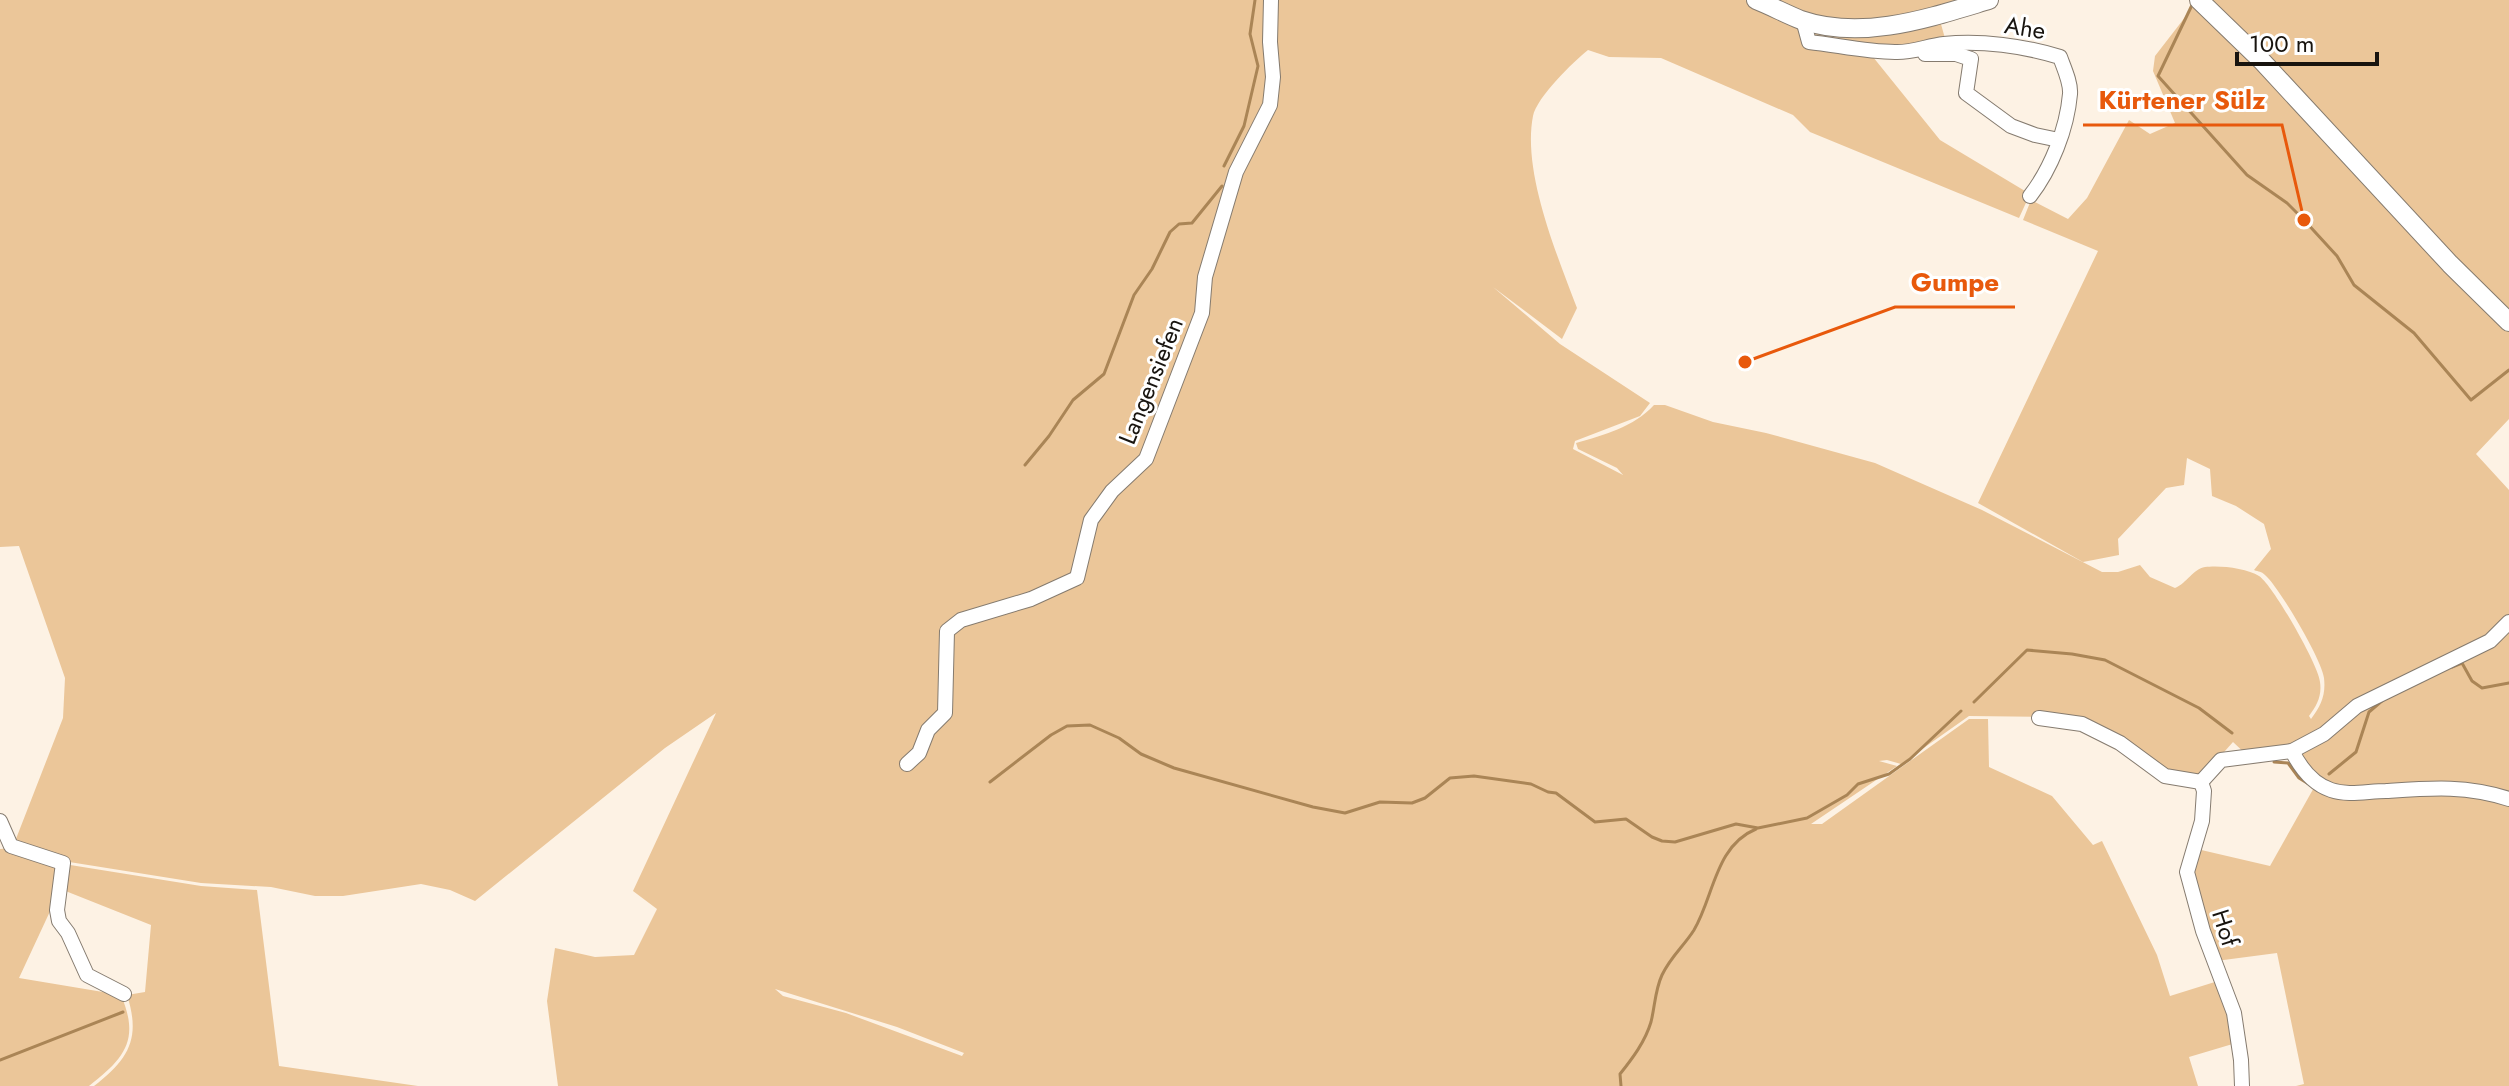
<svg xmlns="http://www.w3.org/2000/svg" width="2509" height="1086" viewBox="0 0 2509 1086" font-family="Jost,sans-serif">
  <rect width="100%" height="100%" fill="#fdf2e4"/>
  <g fill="#ebc699" fill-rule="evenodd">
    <path d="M0,0h1268l4,107 1,-107h472l57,21 5,20 62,11 71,88 90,54 -11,24 -209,-86 -17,-17 -132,-57 -52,-1 -21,-7c-15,12 -51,47 -55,66 -11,56 24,139 44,192l-15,31 -69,-52 67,57 90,59 -10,13 -65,25 -2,8 50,26 -6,-7 -39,-19 -2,-6c28,-8 58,-16 78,-38h11l48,17 53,11 109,30 107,47 120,62h16l22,-7 10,12 25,11c12,-5 18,-19 30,-21 14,-2 42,1 54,9 14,9 60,90 61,106 2,14 -3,23 -11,34l2,3c10,-13 15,-24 13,-41 -2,-18 -45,-91 -59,-103 -4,-4 -6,-3 -11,-5l17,-21 -7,-25 -28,-18 -24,-10 -2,-27 -23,-11 -3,27 -18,3 -48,51 1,16 -36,7 -105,-59 120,-252 -75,-31 8,-20 37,19 19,-21 42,-78 21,14 25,-11 -22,-52 2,-15 41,-53 313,325v91l-33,35 33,36v129l-21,21 -196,110 -43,7 -16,-15 -34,38 -35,-8 -44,-31 -70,-24 -81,-1 -68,48 -14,-4 -8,1 18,5 -86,58h11l147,-105h19l1,48 63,29 41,49 9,-4 55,114 13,41 48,-15 18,62 -47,14 9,29h-1640l-11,-85 8,-53 40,9 39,-2 23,-46 -24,-18 83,-178 -51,35 -190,153 -25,-11 -29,-6 -78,12h-28l-44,-9 -70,-4 -138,-22 -49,-17 49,-126 2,-40 -46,-132 -19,1zM775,989l122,38 67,26 -2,3 -116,-43 -63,-17z"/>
    <polygon points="1760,0 1974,0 1936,12 1836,24"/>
    <polygon points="2202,0 2509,0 2509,312"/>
    <polygon points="1939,17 1946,42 1898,50 1810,40 1806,28"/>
    <polygon points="2509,625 2509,798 2332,789 2295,752 2359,708"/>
    <polygon points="2316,784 2332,792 2444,789 2509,802 2509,1086 2296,1086 2304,1084 2277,953 2216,961 2190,872 2197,849 2270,866"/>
    <path d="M12,848l49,16 -2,28 -40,86 102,17c19,45 4,63 -32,91h-89v-237z"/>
    <path d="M64,864l137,22 56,4 22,176 139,20h-324c35,-27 47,-48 33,-91l18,-3 6,-67 -88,-35z"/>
  </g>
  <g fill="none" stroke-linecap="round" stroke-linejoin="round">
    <g stroke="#aa8556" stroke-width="3">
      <polyline points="2193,3 2158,76 2247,175 2287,203 2304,220 2337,256 2354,285 2414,333 2471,400 2509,370"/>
      <polyline points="1224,166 1244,126 1258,66 1250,34 1255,0"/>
      <polyline points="1025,465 1049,436 1073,400 1104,374 1134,295 1152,269 1170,232 1179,224 1192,223 1222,186"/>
      <polyline points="2452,667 2462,663 2472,681 2482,688 2509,683"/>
      <polyline points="1974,702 2027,650 2072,654 2105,660 2199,708 2232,733"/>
      <polyline points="2274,762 2288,763 2299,778 2307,783"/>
      <polyline points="2329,774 2356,752 2369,712 2383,700"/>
      <polyline points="990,782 1051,735 1067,726 1090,725 1119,738 1141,754 1174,768 1313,807 1345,813 1380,802 1412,803 1425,798 1450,778 1474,776 1531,784 1548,792 1556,793 1595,822 1626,819 1652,837 1662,841 1675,842 1736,824 1758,828 1807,818 1847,795 1858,784 1889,774 1910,759 1961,711"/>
      <polyline points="0,1060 123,1012"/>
      <path d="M1621,1086l-1,-12c12,-15 25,-32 31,-52 4,-16 4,-32 11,-47 9,-19 22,-29 32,-45 20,-34 21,-84 62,-101"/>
    </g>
    <g stroke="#857b6f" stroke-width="16">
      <g id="minor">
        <path d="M1803,20l6,22c28,3 57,10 86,10 16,1 32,-6 49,-8 37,-4 80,2 116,13 4,11 11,26 10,37 -3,35 -19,75 -40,102"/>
        <polyline points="1925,54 1956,54 1971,59 1966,93 2011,126 2035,135 2059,140"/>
        <polyline points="2039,718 2082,724 2120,743 2165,776 2201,782"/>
        <path d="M2292,751c8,16 21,33 39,39 17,6 37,1 55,1 45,-3 80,-6 123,8"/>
        <polyline points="907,764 919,753 928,730 945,713 947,631 961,620 1031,599 1077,578 1091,520 1112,491 1146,459 1202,313 1205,277 1236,172 1270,105 1273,77 1270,42 1271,0"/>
        <polyline points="2201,782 2221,760 2292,751 2324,734 2357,706 2490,641 2509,622"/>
        <polyline points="2201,782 2204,791 2202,821 2187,872 2203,931 2234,1013 2241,1060 2242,1086"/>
        <polyline points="0,821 11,846 63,863 57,910 59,921 68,933 87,975 124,994"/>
      </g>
    </g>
    <g stroke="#857b6f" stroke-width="20">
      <g id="major">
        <path d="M1756,0c15,6 30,14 45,20 62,21 128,-2 188,-20"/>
        <polyline points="2199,0 2261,60 2450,264 2509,322"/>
      </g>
    </g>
    <use href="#minor" stroke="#fff" stroke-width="14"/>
    <use href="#major" stroke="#fff" stroke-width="18"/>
  </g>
  <g text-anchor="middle" stroke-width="6" stroke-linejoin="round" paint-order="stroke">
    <g font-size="24" fill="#18140f" stroke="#fff">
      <text transform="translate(2025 28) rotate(9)" y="8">Ahe</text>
      <text transform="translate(1151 381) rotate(-68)" y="8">Langensiefen</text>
      <text transform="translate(2225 928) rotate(72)" y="8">Hof</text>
    </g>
  </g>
  <path fill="none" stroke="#e8590c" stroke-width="3" d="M2304 220L2282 125H2083M1745 362L1895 307H2015"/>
  <g fill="#e8590c" stroke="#fff" stroke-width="3">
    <circle cx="2304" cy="220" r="8"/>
    <circle cx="1745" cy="362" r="8"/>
  </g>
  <g font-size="26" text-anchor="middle" font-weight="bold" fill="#e8590c" stroke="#fff" stroke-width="6" stroke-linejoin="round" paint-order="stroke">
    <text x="2182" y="109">Kürtener Sülz</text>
    <text x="1955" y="291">Gumpe</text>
  </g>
  <path d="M2237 52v12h140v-12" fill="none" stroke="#18140f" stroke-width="4"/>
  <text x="2249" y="52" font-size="24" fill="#18140f" stroke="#ffffff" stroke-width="6" paint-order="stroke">100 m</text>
</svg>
